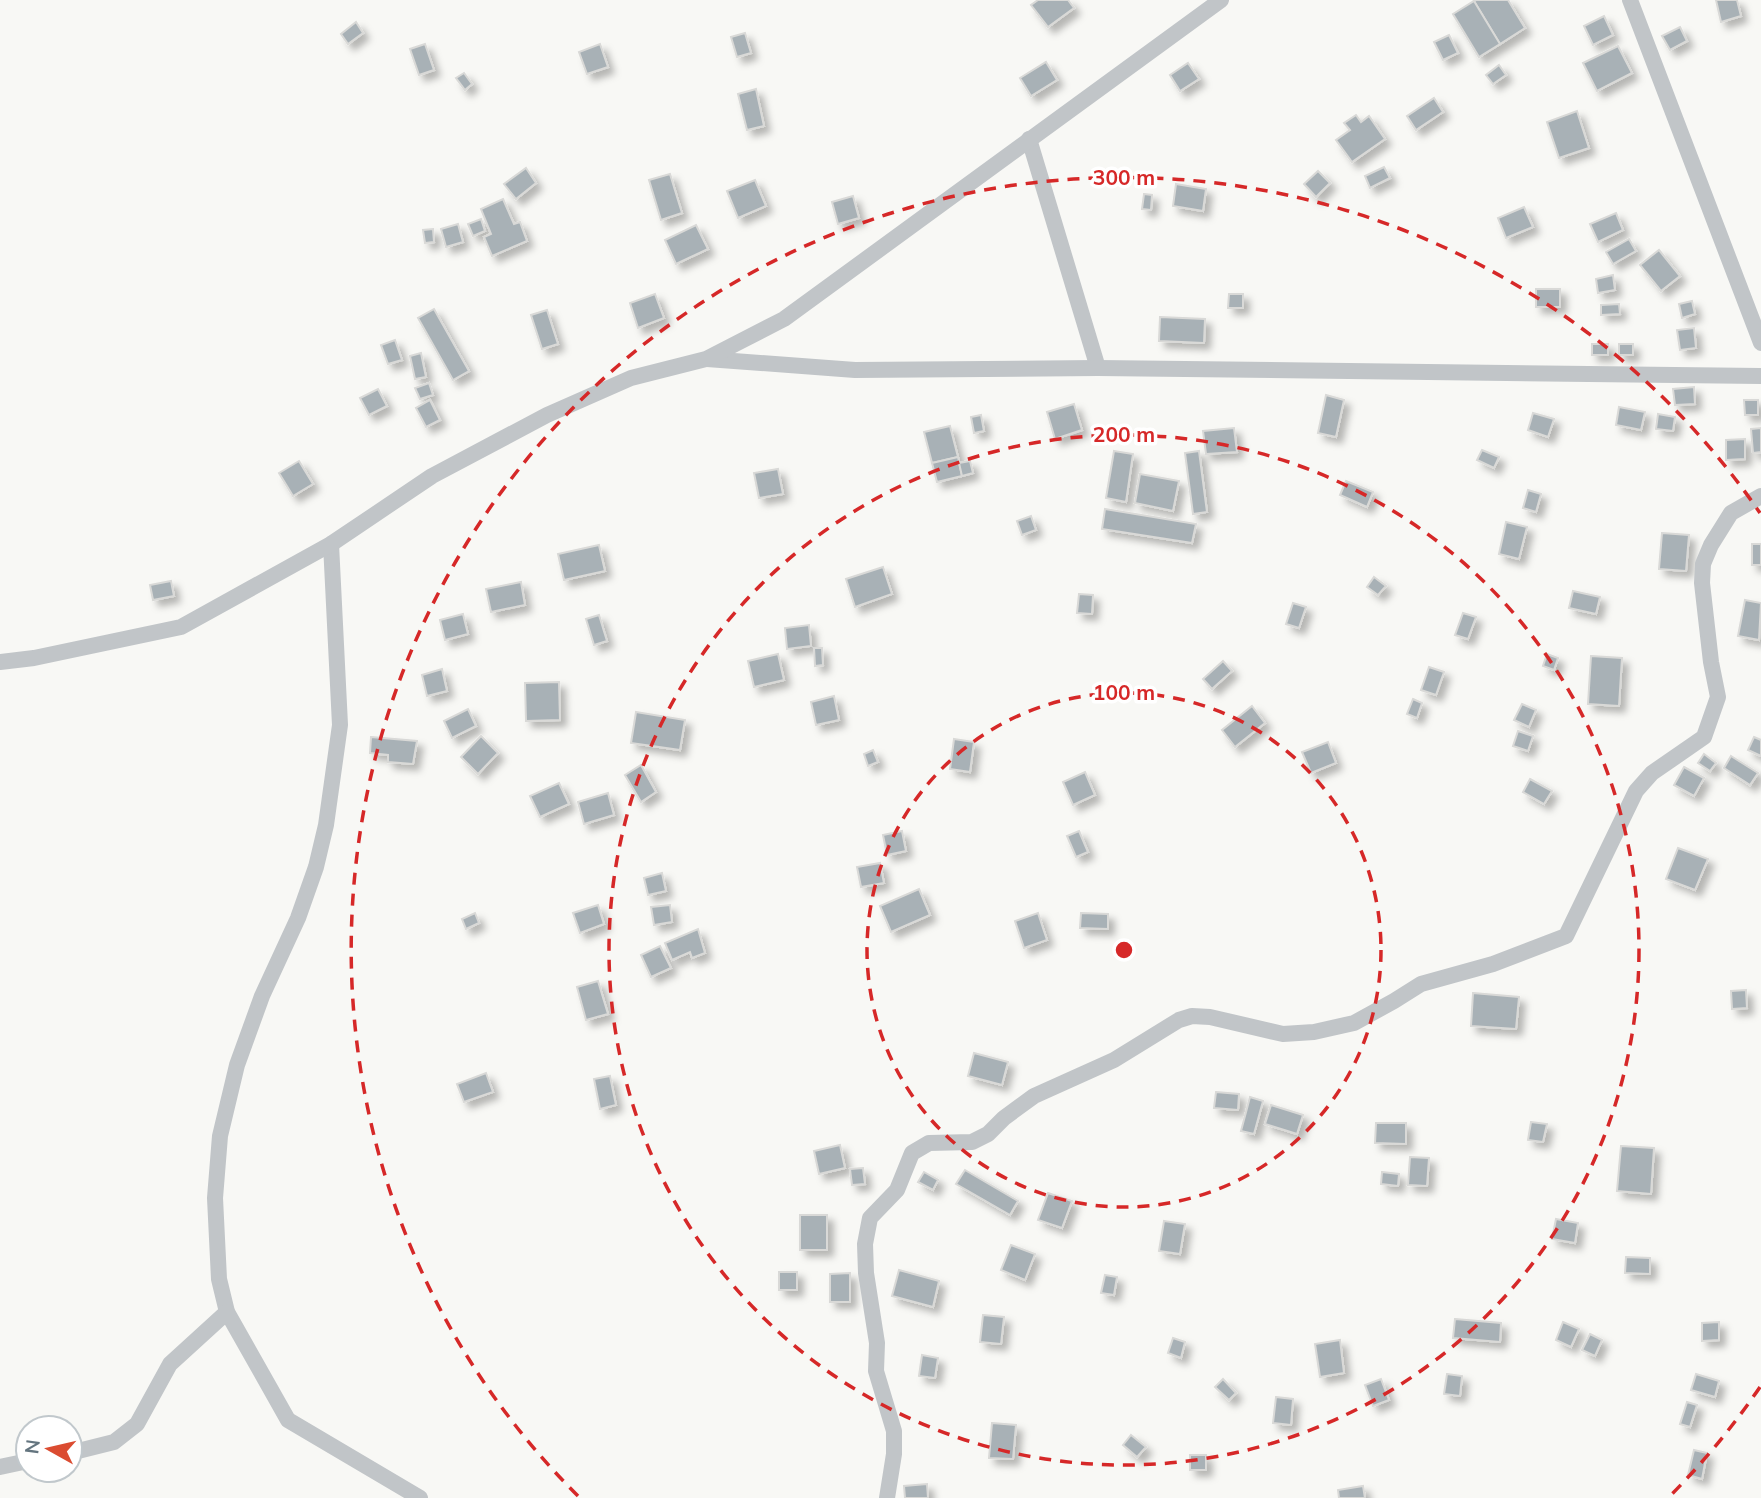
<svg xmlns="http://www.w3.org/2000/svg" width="1761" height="1498" viewBox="0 0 1761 1498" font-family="Mulish,sans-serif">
  <defs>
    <filter id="shadow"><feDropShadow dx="6" dy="6" stdDeviation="3.5" flood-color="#0004"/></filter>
  </defs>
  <rect width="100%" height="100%" fill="#f8f8f5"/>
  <g fill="#a8b1b6" stroke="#d9d9d7" stroke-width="2" filter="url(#shadow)">
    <polygon points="1038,0 1068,0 1074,8 1048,27 1031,5"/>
    <polygon points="1476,0 1508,0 1525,28 1500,44 1474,1"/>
    <polygon points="1716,0 1737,0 1741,16 1721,22"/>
    <polygon points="1474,1 1500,44 1479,57 1453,14"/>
    <polygon points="1604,16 1613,35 1593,45 1584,26"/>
    <polygon points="356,22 363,33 348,44 341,34"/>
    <polygon points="1680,27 1687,41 1670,50 1662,36"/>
    <polygon points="745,33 751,53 737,57 731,37"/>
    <polygon points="1449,35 1458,53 1443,60 1434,42"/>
    <polygon points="425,44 434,70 419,75 410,49"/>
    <polygon points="600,44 608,67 587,74 579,52"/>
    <polygon points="1618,46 1632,73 1597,91 1583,63"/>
    <polygon points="1046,62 1057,80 1031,96 1020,78"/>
    <polygon points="1188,63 1199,79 1180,91 1170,75"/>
    <polygon points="1499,65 1506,75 1493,84 1486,75"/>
    <polygon points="464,73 472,84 465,90 456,78"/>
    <polygon points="756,89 764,126 747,130 738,94"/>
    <polygon points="1434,98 1443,112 1416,130 1407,116"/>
    <polygon points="1577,111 1589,148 1559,158 1547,122"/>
    <polygon points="1356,115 1361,122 1369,116 1385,139 1352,162 1336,140 1350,130 1344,123"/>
    <polygon points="1384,167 1390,178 1370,188 1365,176"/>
    <polygon points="526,168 536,183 516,199 504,184"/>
    <polygon points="1318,171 1330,183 1316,197 1304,184"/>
    <polygon points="670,174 682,213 661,220 649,180"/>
    <polygon points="755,180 766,206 738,218 727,191"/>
    <polygon points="1176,184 1206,189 1203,211 1173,206"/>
    <polygon points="1144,194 1152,195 1151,210 1142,209"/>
    <polygon points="853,196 859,218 838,224 832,202"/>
    <polygon points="503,199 514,224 520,222 527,241 492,256 484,237 491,234 481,209"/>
    <polygon points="1524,207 1533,227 1506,238 1498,218"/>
    <polygon points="1616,213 1623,230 1598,242 1590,224"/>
    <polygon points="481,219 485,231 473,236 468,224"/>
    <polygon points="458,224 463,242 446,247 441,229"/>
    <polygon points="696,225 708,249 676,264 665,240"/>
    <polygon points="433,229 434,242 425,243 423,230"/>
    <polygon points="1629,239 1636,251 1613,264 1606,252"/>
    <polygon points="1659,250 1680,276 1661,291 1640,265"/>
    <polygon points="1613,275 1615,290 1598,293 1596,279"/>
    <rect x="1536" y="289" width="24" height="18"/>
    <polygon points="655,294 664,318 638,328 630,303"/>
    <polygon points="1229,294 1243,294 1243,308 1228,308"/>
    <polygon points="1692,301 1695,314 1682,318 1679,304"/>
    <polygon points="1619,304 1620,314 1601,315 1601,305"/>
    <polygon points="434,309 469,371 453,380 418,318"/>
    <polygon points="547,310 558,344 542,349 531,315"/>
    <polygon points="1160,317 1205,319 1204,343 1159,341"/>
    <polygon points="1694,328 1696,348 1680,350 1677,330"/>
    <polygon points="395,340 402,360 388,364 381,345"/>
    <rect x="1592" y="344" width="16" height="11"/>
    <rect x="1619" y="344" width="14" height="11"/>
    <polygon points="421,353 426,377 415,379 410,356"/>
    <polygon points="429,383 433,395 420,399 415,388"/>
    <polygon points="1694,387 1695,404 1675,405 1673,389"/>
    <polygon points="378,389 387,406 369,415 360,398"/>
    <polygon points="1326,395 1344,400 1336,437 1318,433"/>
    <polygon points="430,400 440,420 426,427 416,408"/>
    <polygon points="1744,400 1758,400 1758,415 1745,415"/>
    <polygon points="1074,404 1082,430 1055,439 1047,412"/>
    <polygon points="1619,407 1645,412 1641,430 1616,425"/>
    <polygon points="1533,413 1554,419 1548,437 1528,430"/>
    <polygon points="1658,414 1675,417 1673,431 1656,429"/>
    <polygon points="981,415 984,431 974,433 971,417"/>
    <polygon points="950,426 958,457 932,463 924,432"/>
    <polygon points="1234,428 1237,452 1206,454 1203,431"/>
    <polygon points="1761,428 1761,452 1753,453 1751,429"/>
    <polygon points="1745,439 1745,459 1726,460 1726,440"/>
    <polygon points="1482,450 1499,457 1494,468 1477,460"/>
    <polygon points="1114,451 1133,454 1126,502 1106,498"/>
    <polygon points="1199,451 1207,512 1193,514 1185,453"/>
    <polygon points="958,457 962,476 937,482 932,463"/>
    <polygon points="299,461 313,484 293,496 279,473"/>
    <polygon points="970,461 973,473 962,476 959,463"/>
    <polygon points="778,469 783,494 759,498 754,473"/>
    <polygon points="1140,474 1179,481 1173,511 1135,503"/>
    <polygon points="1346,481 1373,492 1367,507 1340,495"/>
    <polygon points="1528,490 1541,494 1536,512 1523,508"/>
    <polygon points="1105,509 1196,524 1192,543 1102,529"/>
    <polygon points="1031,516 1036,530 1022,535 1017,521"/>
    <polygon points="1506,522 1527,527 1519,559 1499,554"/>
    <polygon points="1662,533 1689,535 1686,571 1659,569"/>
    <rect x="1752" y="544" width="9" height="21"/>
    <polygon points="599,545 605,571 564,580 558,554"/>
    <polygon points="883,567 892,594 855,607 846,579"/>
    <polygon points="1374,577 1386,586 1378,595 1367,587"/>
    <polygon points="171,581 174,596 153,600 150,585"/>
    <polygon points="521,582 525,605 491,612 486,589"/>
    <polygon points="1573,591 1600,597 1596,614 1569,608"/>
    <polygon points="1079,594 1093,595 1092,614 1077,613"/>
    <polygon points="1745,600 1761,603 1759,640 1738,636"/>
    <polygon points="1293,603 1306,607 1299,628 1286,624"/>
    <polygon points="1463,613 1476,617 1468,639 1455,635"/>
    <polygon points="463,614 468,634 445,640 440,620"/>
    <polygon points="599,615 607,641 594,645 586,619"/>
    <polygon points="809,625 811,646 787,649 785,628"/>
    <polygon points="814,648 822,648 823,665 815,666"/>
    <polygon points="778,654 784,680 754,687 748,661"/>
    <polygon points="1547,654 1558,658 1554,670 1543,666"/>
    <polygon points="1591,656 1622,658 1619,706 1588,704"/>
    <polygon points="1223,661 1232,671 1212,689 1203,679"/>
    <polygon points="1429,667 1444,672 1436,695 1421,690"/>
    <polygon points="442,669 447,691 427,696 422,675"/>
    <polygon points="559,682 560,720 526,721 525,683"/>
    <polygon points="834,696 839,720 816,725 811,702"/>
    <polygon points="1413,699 1422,703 1417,718 1407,714"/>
    <polygon points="1522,704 1536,710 1529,727 1514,720"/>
    <polygon points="1252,706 1265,723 1235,747 1222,730"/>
    <polygon points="468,709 476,726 452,738 444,721"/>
    <polygon points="636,712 685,720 680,750 631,743"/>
    <polygon points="1518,731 1533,736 1528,751 1513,746"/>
    <polygon points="481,736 498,753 478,774 461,757"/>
    <polygon points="371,737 417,741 413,764 388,762 388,755 370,753"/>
    <polygon points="1754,737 1761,740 1761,756 1748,750"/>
    <polygon points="954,739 974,742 970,772 950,769"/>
    <polygon points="1328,742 1336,763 1311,773 1302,752"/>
    <polygon points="873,750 878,762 868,766 864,754"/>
    <polygon points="1704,754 1716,763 1710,771 1698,763"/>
    <polygon points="1731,756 1758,773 1750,785 1724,768"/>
    <polygon points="641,765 656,792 641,802 625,775"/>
    <polygon points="1684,767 1704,778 1694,796 1674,785"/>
    <polygon points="1085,772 1095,795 1073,805 1063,782"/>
    <polygon points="1530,779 1552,791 1544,804 1523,792"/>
    <polygon points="559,783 569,804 540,817 530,796"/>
    <polygon points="608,793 614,815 584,824 578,802"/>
    <polygon points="902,831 906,851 887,855 883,835"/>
    <polygon points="1079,831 1088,852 1076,857 1067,836"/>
    <polygon points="1678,848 1708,859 1695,890 1666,879"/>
    <polygon points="880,863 884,883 861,887 857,867"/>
    <polygon points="662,873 666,891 648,895 644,878"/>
    <polygon points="919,889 930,915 891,932 880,906"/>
    <polygon points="598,905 604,924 580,933 573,913"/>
    <polygon points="670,905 672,922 654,925 651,907"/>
    <polygon points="475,913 479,923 466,929 462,919"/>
    <polygon points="1038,913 1047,940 1024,948 1015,921"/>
    <polygon points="1081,913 1108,914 1108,929 1080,928"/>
    <polygon points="698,929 705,953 692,958 690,952 672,960 665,943"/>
    <polygon points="660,946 671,968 651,977 641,955"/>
    <polygon points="598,981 608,1014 586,1020 577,987"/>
    <polygon points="1746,990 1747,1008 1732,1009 1731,991"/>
    <polygon points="1473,993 1519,997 1516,1029 1471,1026"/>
    <polygon points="974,1053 1008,1062 1002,1085 968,1076"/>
    <polygon points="486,1073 493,1092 464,1102 457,1084"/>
    <polygon points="610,1076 616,1105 600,1109 594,1079"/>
    <polygon points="1216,1092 1239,1094 1238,1110 1214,1108"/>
    <polygon points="1250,1097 1263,1101 1254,1134 1241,1131"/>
    <polygon points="1271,1105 1303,1115 1297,1134 1265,1124"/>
    <polygon points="1531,1122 1547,1124 1543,1142 1528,1140"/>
    <polygon points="1376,1123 1406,1123 1406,1144 1375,1143"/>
    <polygon points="840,1145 845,1168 819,1174 814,1151"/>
    <polygon points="1621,1146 1654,1148 1651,1194 1617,1191"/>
    <polygon points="1410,1157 1429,1158 1427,1186 1408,1185"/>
    <polygon points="863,1168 865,1184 852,1185 850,1169"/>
    <polygon points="965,1170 1018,1201 1010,1215 956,1184"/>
    <polygon points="924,1172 938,1180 933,1190 918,1182"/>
    <polygon points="1382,1172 1399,1174 1398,1186 1381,1184"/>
    <polygon points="1048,1193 1072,1201 1062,1228 1038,1220"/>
    <rect x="800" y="1215" width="27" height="35"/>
    <polygon points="1556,1219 1578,1223 1575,1243 1552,1239"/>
    <polygon points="1164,1221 1185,1224 1180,1254 1159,1251"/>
    <polygon points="1011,1245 1035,1254 1025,1280 1001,1270"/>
    <polygon points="1626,1257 1650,1258 1650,1274 1625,1273"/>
    <polygon points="899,1270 939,1281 933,1307 892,1296"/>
    <rect x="779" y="1272" width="18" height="18"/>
    <polygon points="850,1273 850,1302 830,1302 830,1274"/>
    <polygon points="1105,1275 1117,1277 1114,1295 1101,1293"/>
    <polygon points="983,1315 1004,1317 1001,1344 980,1342"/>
    <polygon points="1455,1319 1501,1323 1500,1342 1453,1338"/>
    <polygon points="1563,1322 1579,1329 1571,1347 1556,1340"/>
    <polygon points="1719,1322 1719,1340 1702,1341 1702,1323"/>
    <polygon points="1590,1334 1602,1340 1595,1356 1582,1350"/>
    <polygon points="1173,1338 1185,1342 1181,1358 1168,1353"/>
    <polygon points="1340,1340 1344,1373 1320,1377 1315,1344"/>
    <polygon points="922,1355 938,1358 935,1378 919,1376"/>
    <polygon points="1447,1374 1462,1376 1460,1396 1444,1394"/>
    <polygon points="1696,1374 1719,1381 1715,1397 1691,1390"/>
    <polygon points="1223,1379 1236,1393 1229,1400 1215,1387"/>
    <polygon points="1381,1379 1389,1400 1373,1406 1365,1385"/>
    <polygon points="1276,1397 1293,1399 1291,1425 1273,1423"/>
    <polygon points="1687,1402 1697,1405 1690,1427 1680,1424"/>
    <polygon points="992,1423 1016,1425 1013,1459 989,1458"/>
    <polygon points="1131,1435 1146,1447 1137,1457 1123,1445"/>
    <polygon points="1694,1450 1707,1453 1702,1479 1688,1475"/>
    <rect x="1190" y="1455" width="16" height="15"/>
    <polygon points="927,1484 928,1498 905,1498 904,1486"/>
    <polygon points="1363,1486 1365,1498 1339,1498 1338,1490"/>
  </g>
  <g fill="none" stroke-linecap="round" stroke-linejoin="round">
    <g stroke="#c1c5c8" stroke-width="16">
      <polyline points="1630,0 1761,343"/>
      <polyline points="1029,139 1098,368"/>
      <polyline points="707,359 855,370 1098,368 1761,376"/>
      <polyline points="331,544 340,725 326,825 316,867 298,918 262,996 237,1065 220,1136 215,1198 219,1279 227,1312 288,1420 420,1498"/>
      <polyline points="0,662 34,658 181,627 331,544 432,476 547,415 631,378 706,359 784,319 1221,0"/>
      <polyline points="70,1453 114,1442 137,1424 170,1364 227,1312"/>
      <polyline points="0,1467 28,1461"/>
      <polyline points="887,1498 894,1454 894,1431 876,1371 877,1343 866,1273 865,1244 870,1218 897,1190 912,1153 929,1143 972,1142 988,1134 1004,1118 1034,1096 1114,1060 1179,1020 1192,1016 1210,1017 1283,1034 1314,1032 1354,1023 1394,1001 1421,984 1493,964 1566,936 1636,791 1652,773 1704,737 1718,697 1711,662 1702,583 1703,564 1711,545 1731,513 1761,496"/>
    </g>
  </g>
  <g fill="none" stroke="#d62828" stroke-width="3.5" stroke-dasharray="12 9">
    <circle cx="1124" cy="950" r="257"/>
    <circle cx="1124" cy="950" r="515"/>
    <path d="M1760 1387A772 772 0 0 1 1670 1496M578 1496A772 772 0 1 1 1760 513"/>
  </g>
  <circle cx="1124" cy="950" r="10" fill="#d62828" stroke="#fff" stroke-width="3.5"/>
  <g font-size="21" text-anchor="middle" font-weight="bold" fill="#d62828" stroke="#fff" stroke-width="7" stroke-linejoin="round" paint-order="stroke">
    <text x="1124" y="185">300 m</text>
    <text x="1124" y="442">200 m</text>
    <text x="1124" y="700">100 m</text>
  </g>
  <g transform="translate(49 1449) rotate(278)"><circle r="33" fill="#ffffff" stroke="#c1c8cc" stroke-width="2"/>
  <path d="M0-5L12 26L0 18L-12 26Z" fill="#db4c31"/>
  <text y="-10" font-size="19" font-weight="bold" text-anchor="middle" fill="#64757f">N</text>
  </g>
</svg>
